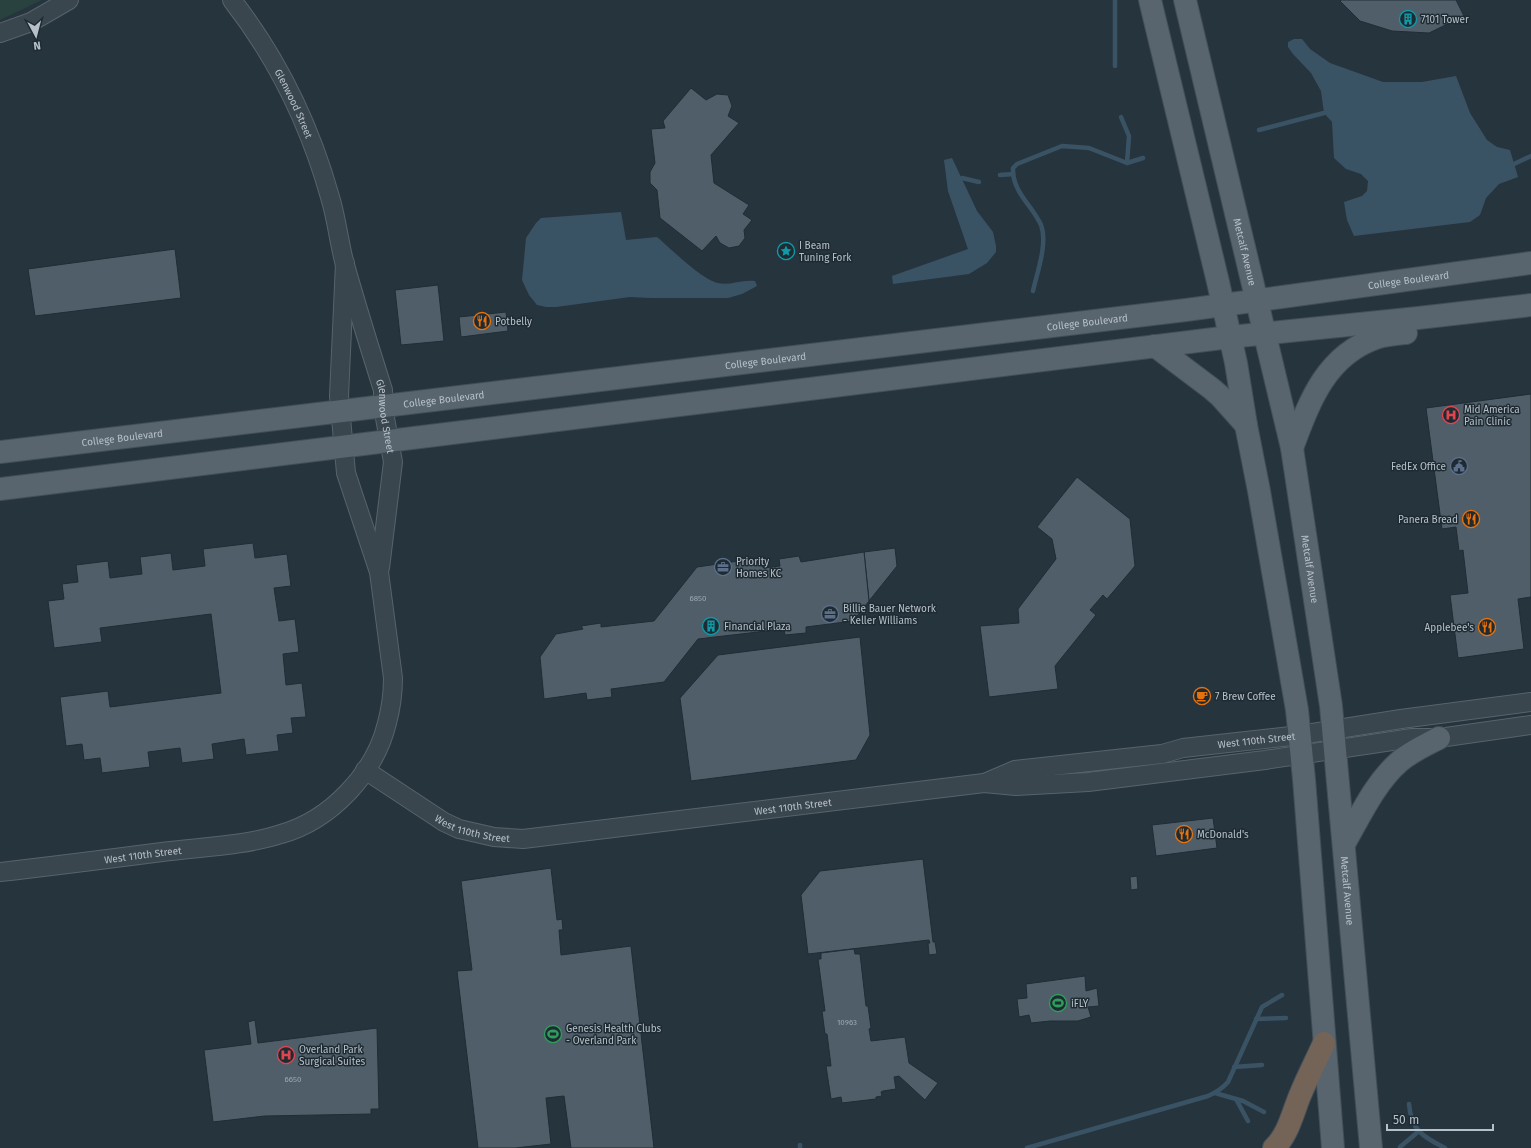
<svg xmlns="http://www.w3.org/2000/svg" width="1531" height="1148" viewBox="0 0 1531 1148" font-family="'Fira Sans',sans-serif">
  <rect width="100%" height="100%" fill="#26343e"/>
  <polygon fill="#29413f" points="0,0 42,0 0,20"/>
  <g fill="#3a5364">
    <polygon points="1294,39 1302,39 1310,49 1330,63 1383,82 1422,82 1456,76 1470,113 1487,140 1497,147 1510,150 1518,177 1499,184 1486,198 1480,215 1470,222 1354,236 1347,220 1344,202 1362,196 1367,191 1368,181 1361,174 1346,169 1334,158 1332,122 1324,113 1321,91 1311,73 1293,54 1288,47 1288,42"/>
    <polygon points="952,158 977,211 993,232 996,246 996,252 987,263 969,274 893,284 892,276 968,249 948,191 944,160"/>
    <path d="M621,212l5,28 31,-3c14,12 44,42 61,46 11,3 24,-4 37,-2l2,5 -15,8 -14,4h-77l-21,-1 -74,10h-10l-9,-2 -8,-10 -7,-15 4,-42 10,-15 5,-5z"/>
  </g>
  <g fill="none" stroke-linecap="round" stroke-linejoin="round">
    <g stroke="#3a5364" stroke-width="4.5">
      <polyline points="1115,0 1115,66"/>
      <polyline points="1121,117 1129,136 1127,163"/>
      <polyline points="1259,130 1324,113"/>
      <polyline points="1514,164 1531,156"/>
      <polyline points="1000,175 1013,174"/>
      <polyline points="962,178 979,182"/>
      <path d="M1033,291c4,-18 15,-48 8,-66 -9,-20 -29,-33 -28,-57l4,-4 45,-18 27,2 38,15 16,-5"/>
      <polyline points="1256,1019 1286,1018"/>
      <polyline points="1234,1067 1262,1065"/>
      <polyline points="1215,1093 1236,1099 1248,1121"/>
      <polyline points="1236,1099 1243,1101 1264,1112"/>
      <path d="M1409,1104c2,26 14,33 36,44"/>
      <polyline points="800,1145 800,1148"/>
      <polyline points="1400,1147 1419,1131"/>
      <path d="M1027,1148l181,-52c9,-4 14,-7 20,-14l34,-75 20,-12"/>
    </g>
  </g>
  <g fill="#4f5e69" stroke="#212d35">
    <polygon points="1341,0 1456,0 1464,16 1429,33 1392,31 1360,21 1340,1"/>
    <polygon points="691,88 706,100 717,94 728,95 732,106 728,116 739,123 711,155 714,183 749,205 743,214 752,220 744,230 745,238 739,246 729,248 720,243 716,236 702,251 660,218 657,190 650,183 650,172 655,163 651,129 665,128 663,121"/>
    <polygon points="175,249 181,298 35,316 28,269"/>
    <polygon points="438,285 444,341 401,345 395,290"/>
    <polygon points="506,312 508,331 461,337 459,317"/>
    <polygon points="1531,394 1531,597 1518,599 1524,649 1458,658 1450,595 1468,593 1463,550 1459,551 1456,527 1442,529 1426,408"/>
    <polygon points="1077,477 1130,519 1135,566 1107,599 1103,595 1090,610 1096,615 1055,666 1058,689 989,697 980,626 1019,623 1018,609 1056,559 1052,539 1037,527"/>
    <polygon points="253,543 255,558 287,554 291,586 274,588 279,621 295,619 299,652 283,654 286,685 302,683 306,717 291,718 293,733 277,735 279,751 246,755 244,739 212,744 214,759 182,763 180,748 148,752 150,767 102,773 100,758 84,760 82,744 66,746 60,697 108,691 110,707 221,693 211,614 100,628 102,642 54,648 48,601 64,599 62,584 78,582 76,565 108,561 110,578 142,574 140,557 171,553 173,570 205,566 203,549"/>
    <polygon points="895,548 897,566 869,601 864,552"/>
    <polygon points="864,552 869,601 853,621 806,627 806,633 785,635 784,629 698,639 664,682 611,689 612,697 587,700 586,693 544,699 540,657 556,634 583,629 581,626 601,623 601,627 654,621 697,567 753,559 764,568 780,566 779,559 799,556 801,562"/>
    <polygon points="860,637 870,735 856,760 691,781 680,698 718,655"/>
    <polygon points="1213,818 1217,848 1156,856 1152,825"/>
    <polygon points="923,859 933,942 935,942 937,954 929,955 928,943 930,943 929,940 808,954 801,895 820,871"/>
    <polygon points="551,868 557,920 562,919 563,930 559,930 561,955 631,946 654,1148 571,1148 564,1096 546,1098 551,1144 515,1148 478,1148 457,971 472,970 461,881"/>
    <polygon points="1137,876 1138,889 1131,890 1130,877"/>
    <polygon points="854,949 855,954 860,954 866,1006 868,1006 871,1028 869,1029 871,1041 905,1037 909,1063 938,1083 925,1100 899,1076 894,1077 896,1089 883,1091 881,1092 882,1096 876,1097 876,1099 842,1103 841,1097 831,1099 826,1066 831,1066 827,1034 825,1034 822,1011 825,1011 818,959 821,959 821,953"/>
    <polygon points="1085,976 1086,991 1097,988 1099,1006 1088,1007 1091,1017 1078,1021 1050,1021 1031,1023 1029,1015 1019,1017 1017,999 1027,998 1026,984"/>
    <polygon points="255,1020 258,1043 377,1028 379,1109 371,1109 371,1114 265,1116 213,1122 204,1050 251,1044 248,1022"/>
  </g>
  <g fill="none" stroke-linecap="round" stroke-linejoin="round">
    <g stroke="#58636c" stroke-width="20">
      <g id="minor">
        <path id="s1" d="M232,0c45,58 78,126 98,197 7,23 9,46 15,68 12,42 25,84 38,125v17l10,55 -13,106"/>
        <polyline points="0,33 31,22 69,0"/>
        <path id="s2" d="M365,770l79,52 15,7 35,8 29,2 461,-56 32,3 72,-4 177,-22 147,-22h27l92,-13"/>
        <path id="s3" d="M987,782l28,-12 147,-16 21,-6 117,-13 101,-16 130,-17"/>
        <path id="s4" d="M0,872c54,-6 108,-13 162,-20 39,-5 82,-6 119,-18 50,-14 94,-61 106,-111 4,-15 6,-30 6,-45l-14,-106 -33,-99 -7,-77 6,-133"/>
      </g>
    </g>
    <g stroke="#434f57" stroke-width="24">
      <g id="major">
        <polyline points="1150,0 1218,282 1236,363 1246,425 1259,491 1297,710 1304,779 1333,1148"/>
        <path id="s5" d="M1185,0l107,448 39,258 40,442"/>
        <polyline points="1155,346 1212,389 1220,396 1246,425"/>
        <path d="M1292,448c17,-45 33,-92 84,-110 9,-3 20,-4 30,-5"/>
        <path id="s6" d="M0,452l1186,-142 345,-47"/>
        <polyline points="0,489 1230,337 1418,318 1531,305"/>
        <path d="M1344,844c16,-28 31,-61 55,-82 11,-10 27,-17 40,-24"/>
      </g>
    </g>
    <g stroke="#455059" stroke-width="24">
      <path id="highway" d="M1274,1148c15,-14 19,-37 27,-55 7,-17 16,-34 23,-50"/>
    </g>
    <use href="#minor" stroke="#3a464e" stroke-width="18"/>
    <use href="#major" stroke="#58656e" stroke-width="22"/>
    <use href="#highway" stroke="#746457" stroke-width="22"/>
  </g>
  <defs>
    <g id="building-ring" transform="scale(0.9)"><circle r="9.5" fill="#1f2b33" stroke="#0f9aa8" stroke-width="1.5"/><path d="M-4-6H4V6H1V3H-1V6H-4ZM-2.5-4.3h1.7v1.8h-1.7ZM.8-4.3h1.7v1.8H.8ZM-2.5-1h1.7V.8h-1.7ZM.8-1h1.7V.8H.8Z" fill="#0f9aa8"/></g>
    <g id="sight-ring" transform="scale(0.9)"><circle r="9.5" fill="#1f2b33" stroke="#0f9aa8" stroke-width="1.5"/><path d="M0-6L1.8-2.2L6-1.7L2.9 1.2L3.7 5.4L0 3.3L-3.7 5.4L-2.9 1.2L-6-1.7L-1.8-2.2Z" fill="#0f9aa8"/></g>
    <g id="restaurant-ring" transform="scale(0.9)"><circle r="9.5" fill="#1f2b33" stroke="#e8710a" stroke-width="1.5"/><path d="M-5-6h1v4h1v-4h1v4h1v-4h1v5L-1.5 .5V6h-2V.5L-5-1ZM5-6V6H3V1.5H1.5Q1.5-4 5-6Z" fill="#e8710a"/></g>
    <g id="hospital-ring" transform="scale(0.9)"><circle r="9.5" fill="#1f2b33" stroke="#e0444e" stroke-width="1.5"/><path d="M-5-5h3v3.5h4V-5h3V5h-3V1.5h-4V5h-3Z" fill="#e0444e"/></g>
    <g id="civic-ring" transform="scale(0.9)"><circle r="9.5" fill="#1f2b33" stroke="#5c6f8a" stroke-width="1.5"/><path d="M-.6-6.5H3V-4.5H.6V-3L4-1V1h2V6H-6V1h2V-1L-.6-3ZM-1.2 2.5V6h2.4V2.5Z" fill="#5c6f8a"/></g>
    <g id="office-ring" transform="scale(0.9)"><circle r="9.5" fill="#1f2b33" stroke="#5c6f8a" stroke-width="1.5"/><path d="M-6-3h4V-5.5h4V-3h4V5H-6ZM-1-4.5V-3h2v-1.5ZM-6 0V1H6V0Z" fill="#5c6f8a"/></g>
    <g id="cafe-ring" transform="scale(0.9)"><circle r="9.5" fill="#1f2b33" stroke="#e8710a" stroke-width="1.5"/><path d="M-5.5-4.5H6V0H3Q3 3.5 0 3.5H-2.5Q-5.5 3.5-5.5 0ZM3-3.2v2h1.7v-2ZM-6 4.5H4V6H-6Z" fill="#e8710a"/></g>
    <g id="stadium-ring" transform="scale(0.9)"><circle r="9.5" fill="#1f2b33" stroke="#2e9e5b" stroke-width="1.5"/><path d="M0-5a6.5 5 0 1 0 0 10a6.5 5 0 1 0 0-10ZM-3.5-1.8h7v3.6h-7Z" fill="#2e9e5b"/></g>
  </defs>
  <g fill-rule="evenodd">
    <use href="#building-ring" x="1408" y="19"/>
    <use href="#sight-ring" x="786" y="251"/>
    <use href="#restaurant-ring" x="482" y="321"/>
    <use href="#hospital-ring" x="1451" y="415"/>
    <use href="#civic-ring" x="1459" y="466"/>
    <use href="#restaurant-ring" x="1471" y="519"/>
    <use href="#office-ring" x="723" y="567"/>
    <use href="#office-ring" x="830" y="614"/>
    <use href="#building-ring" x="711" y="626"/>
    <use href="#restaurant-ring" x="1487" y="627"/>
    <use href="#cafe-ring" x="1202" y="696"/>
    <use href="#restaurant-ring" x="1184" y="834"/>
    <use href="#stadium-ring" x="1058" y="1003"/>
    <use href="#stadium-ring" x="553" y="1034"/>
    <use href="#hospital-ring" x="286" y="1055"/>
  </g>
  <g text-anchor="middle" stroke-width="3" stroke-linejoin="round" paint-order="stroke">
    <g font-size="8" fill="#9ca8b1">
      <text x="698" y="601">6850</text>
      <text x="847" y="1025">10963</text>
      <text x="293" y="1082">6650</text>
    </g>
    <g font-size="10" fill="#b6c0c9" stroke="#1f2b33" text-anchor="start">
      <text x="1421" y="23">7101 Tower</text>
      <text x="799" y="249">I Beam<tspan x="799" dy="12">Tuning Fork</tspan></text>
      <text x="495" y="325">Potbelly</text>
      <text x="1464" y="413">Mid America<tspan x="1464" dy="12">Pain Clinic</tspan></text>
      <text x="1446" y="470" text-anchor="end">FedEx Office</text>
      <text x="1458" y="523" text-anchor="end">Panera Bread</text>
      <text x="736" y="565">Priority<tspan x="736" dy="12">Homes KC</tspan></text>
      <text x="843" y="612">Billie Bauer Network<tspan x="843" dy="12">- Keller Williams</tspan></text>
      <text x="724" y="630">Financial Plaza</text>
      <text x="1474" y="631" text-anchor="end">Applebee's</text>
      <text x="1215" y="700">7 Brew Coffee</text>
      <text x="1197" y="838">McDonald's</text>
      <text x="1071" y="1007">iFLY</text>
      <text x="566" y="1032">Genesis Health Clubs<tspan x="566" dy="12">- Overland Park</tspan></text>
      <text x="299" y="1053">Overland Park<tspan x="299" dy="12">Surgical Suites</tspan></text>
    </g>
    <g font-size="10" fill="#b6c0c9" stroke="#1f2b33">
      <text dy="4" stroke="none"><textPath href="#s1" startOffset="121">Glenwood Street</textPath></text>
      <text dy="4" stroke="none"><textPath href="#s5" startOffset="259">Metcalf Avenue</textPath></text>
      <text dy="4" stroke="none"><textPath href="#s6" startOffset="1419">College Boulevard</textPath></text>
      <text dy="4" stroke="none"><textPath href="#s6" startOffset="1095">College Boulevard</textPath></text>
      <text dy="4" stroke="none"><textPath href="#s6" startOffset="771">College Boulevard</textPath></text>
      <text dy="4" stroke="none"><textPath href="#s6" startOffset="447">College Boulevard</textPath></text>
      <text dy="4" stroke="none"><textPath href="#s1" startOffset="448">Glenwood Street</textPath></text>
      <text dy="4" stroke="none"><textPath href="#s6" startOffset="123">College Boulevard</textPath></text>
      <text dy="4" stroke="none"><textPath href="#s5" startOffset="583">Metcalf Avenue</textPath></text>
      <text dy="4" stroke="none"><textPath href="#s3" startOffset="274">West 110th Street</textPath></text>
      <text dy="4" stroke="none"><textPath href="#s2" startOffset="448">West 110th Street</textPath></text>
      <text dy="4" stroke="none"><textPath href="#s2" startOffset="124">West 110th Street</textPath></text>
      <text dy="4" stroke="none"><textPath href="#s4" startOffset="144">West 110th Street</textPath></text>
      <text dy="4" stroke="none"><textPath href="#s5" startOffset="907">Metcalf Avenue</textPath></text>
    </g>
  </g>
  <g transform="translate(36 36) rotate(173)" stroke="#1f2b33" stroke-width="3" paint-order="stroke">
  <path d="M0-3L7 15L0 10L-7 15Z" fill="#b6c0c9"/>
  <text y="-6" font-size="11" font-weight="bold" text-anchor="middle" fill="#b6c0c9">N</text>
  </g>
  <path d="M1387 1124v6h106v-6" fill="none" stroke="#b6c0c9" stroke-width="2"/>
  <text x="1393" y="1124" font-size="12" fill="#b6c0c9" stroke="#1f2b33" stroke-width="3" paint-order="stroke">50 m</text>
</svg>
